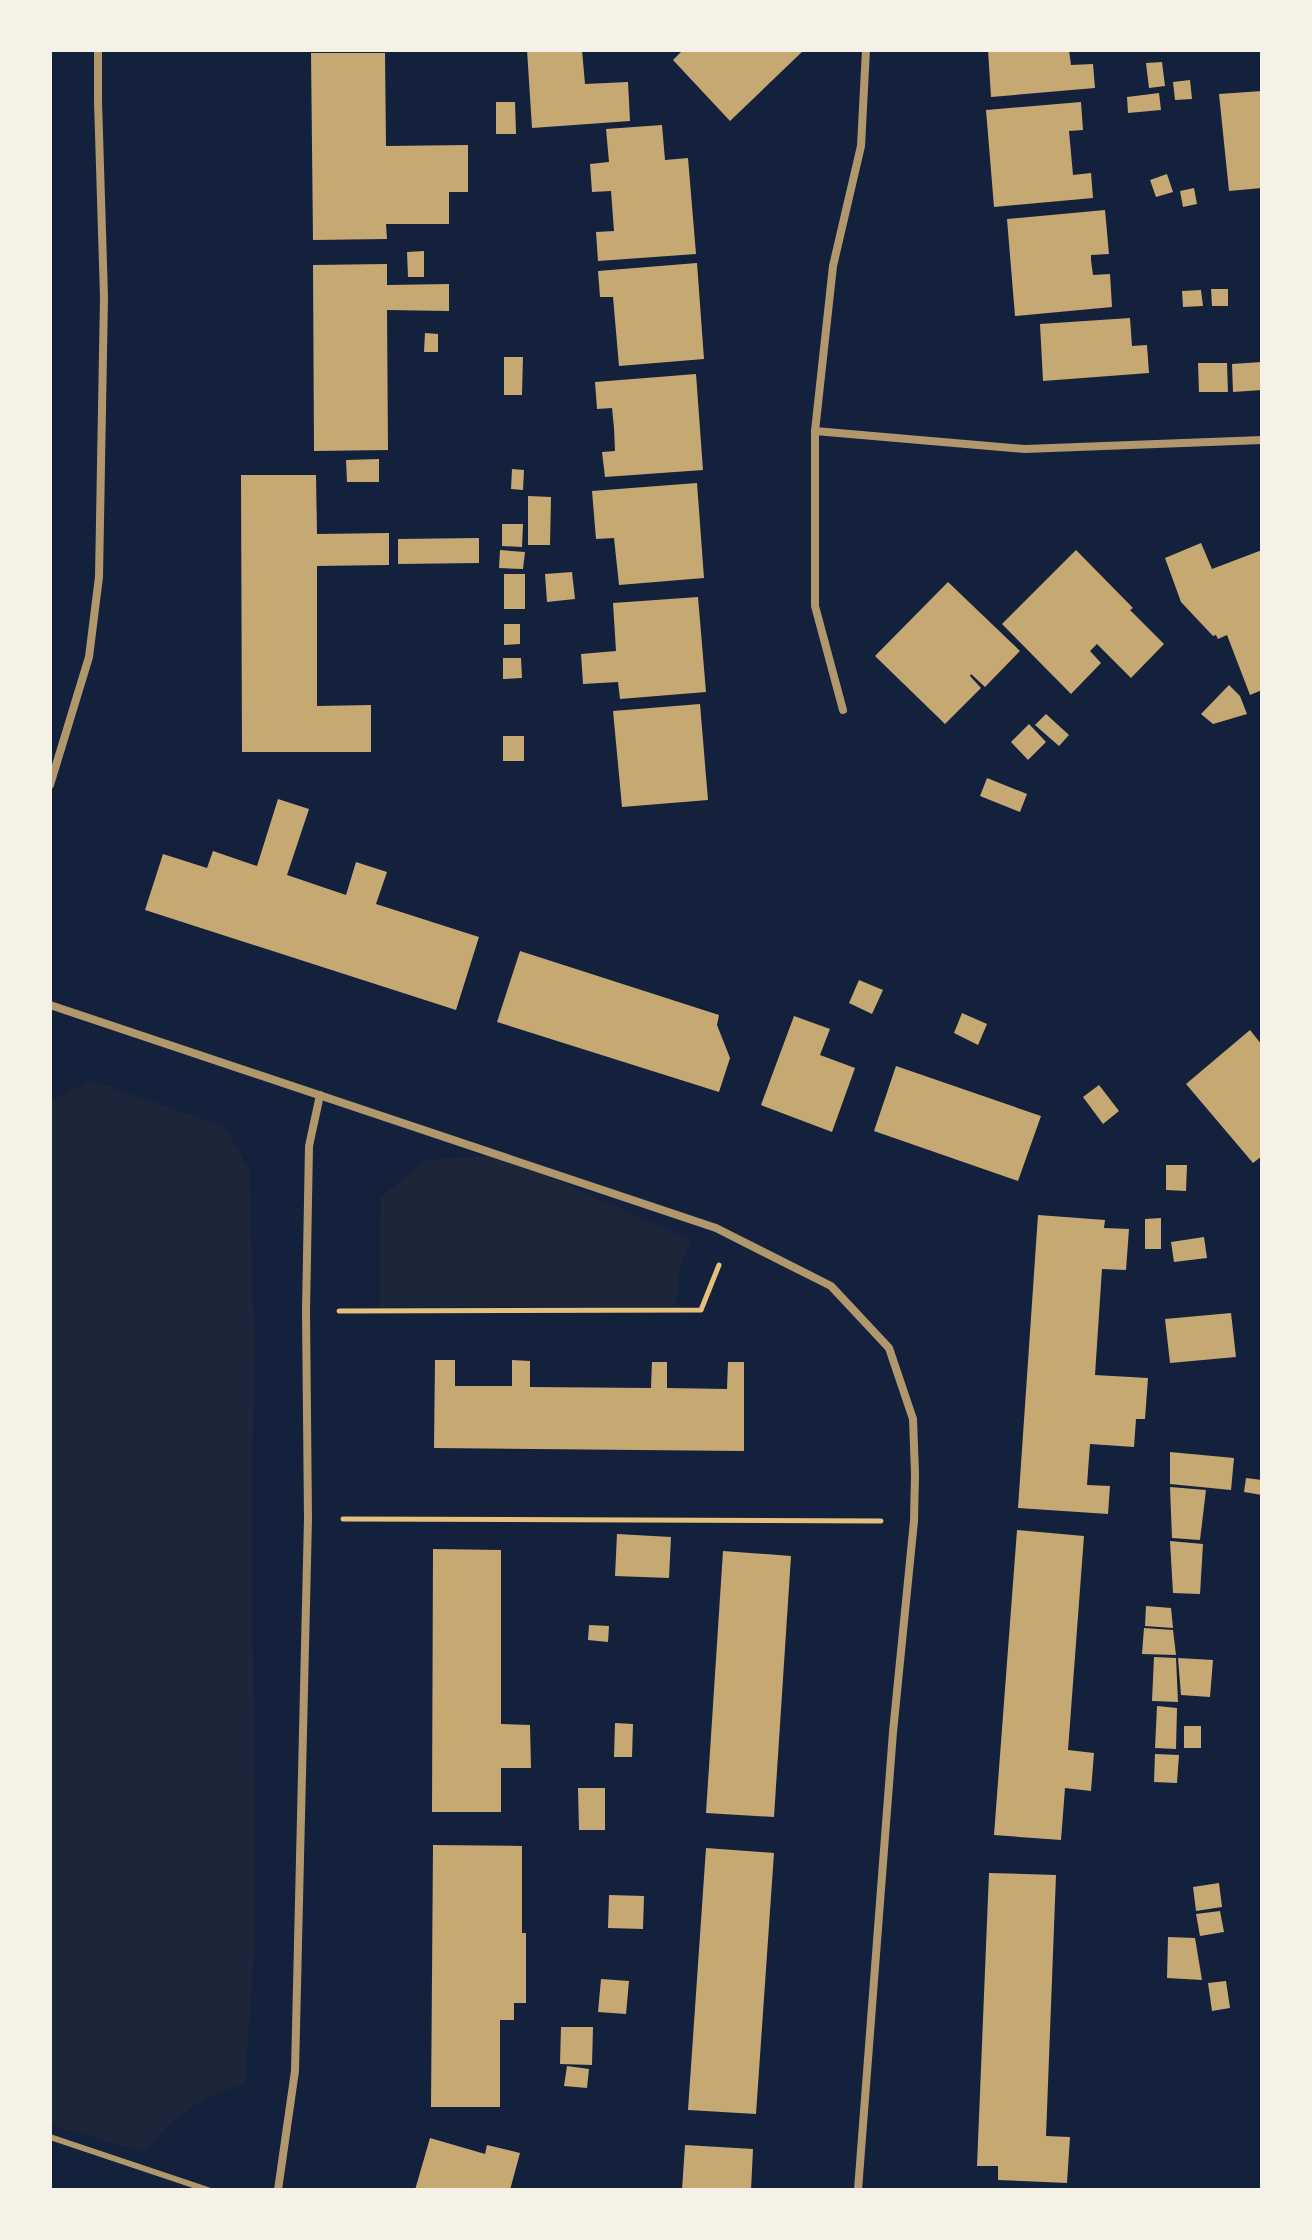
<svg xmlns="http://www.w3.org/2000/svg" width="1312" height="2240" viewBox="0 0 1312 2240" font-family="'Golos Text',sans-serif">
  <rect width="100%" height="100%" fill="#14213d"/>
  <g fill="#1d2539">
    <polygon points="91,1080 225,1127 249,1169 254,1339 252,1524 255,1937 245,2082 203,2100 172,2121 144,2152 50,2125 50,1101"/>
    <polygon points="500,1155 691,1240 680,1268 676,1306 379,1307 381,1197 426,1160"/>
  </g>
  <g fill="#c6a872">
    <polygon points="527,50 582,50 585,84 628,82 630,121 532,128"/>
    <polygon points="683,50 804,50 730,121 673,60"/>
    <polygon points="988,50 1069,50 1071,65 1093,64 1095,88 991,97"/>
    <polygon points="311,53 385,53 386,146 468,145 468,192 449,192 449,224 386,224 387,239 313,240"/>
    <polygon points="1162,62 1165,86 1149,88 1146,63"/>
    <polygon points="1190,80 1192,99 1175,100 1173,82"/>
    <polygon points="1262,91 1262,188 1229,191 1219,94"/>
    <polygon points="1159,93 1161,110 1128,113 1127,97"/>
    <polygon points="496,102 515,102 516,134 496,134"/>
    <polygon points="1081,102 1083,130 1069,131 1073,175 1091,173 1093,198 994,207 986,110"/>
    <polygon points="662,125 665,160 688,158 696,254 598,261 596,232 614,231 611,191 592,192 590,164 609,162 606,129"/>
    <polygon points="1167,174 1173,192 1156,197 1150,180"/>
    <polygon points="1194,188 1197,204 1183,207 1180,191"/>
    <polygon points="1105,210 1109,254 1091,255 1091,260 1093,275 1110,274 1112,307 1015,316 1007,219"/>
    <polygon points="424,251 424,277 408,277 407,252"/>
    <polygon points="697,263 704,359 619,366 613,297 600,297 598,271"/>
    <polygon points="387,264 387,285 449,284 449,311 387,310 388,450 314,451 313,265"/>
    <polygon points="1211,289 1228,289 1228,306 1212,306"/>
    <polygon points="1201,290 1203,306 1183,307 1182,291"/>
    <polygon points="1130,318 1132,346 1147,345 1149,373 1043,381 1040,324"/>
    <polygon points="425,333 438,334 438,352 424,352"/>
    <polygon points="504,357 523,357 522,395 504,395"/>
    <polygon points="1262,362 1262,390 1233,392 1232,364"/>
    <polygon points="1198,363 1227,363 1228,392 1199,392"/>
    <polygon points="696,374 703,470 605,477 602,452 615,451 614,428 612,408 597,409 595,382"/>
    <polygon points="379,459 379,482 347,482 346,460"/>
    <polygon points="512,469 524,470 523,490 511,489"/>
    <polygon points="241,475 316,475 317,534 389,533 389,565 317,566 317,706 371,705 371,752 242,752"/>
    <polygon points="697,483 704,578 619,585 614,538 596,539 592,491"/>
    <polygon points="528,496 551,497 550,545 528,545"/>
    <polygon points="502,524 523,524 522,547 502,546"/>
    <polygon points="479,538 479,563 398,564 398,539"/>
    <polygon points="1201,543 1212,569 1262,550 1262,690 1250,695 1227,635 1218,639 1216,635 1213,636 1181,602 1165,558"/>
    <polygon points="500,550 525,552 523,569 499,568"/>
    <polygon points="1076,550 1133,608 1130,610 1164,644 1131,678 1097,644 1090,651 1101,663 1071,694 1002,624"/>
    <polygon points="572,572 575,599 547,602 545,574"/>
    <rect x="504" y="574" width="21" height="35"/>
    <polygon points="948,582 1020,651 985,687 971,674 970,676 981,688 945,724 875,656"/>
    <polygon points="698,597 706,692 620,699 618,682 583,684 581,654 616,651 613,603"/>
    <polygon points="504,624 520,624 520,644 504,645"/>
    <polygon points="503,658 521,658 522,678 503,679"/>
    <polygon points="1229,685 1240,696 1247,714 1213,724 1201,714"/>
    <polygon points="700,704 708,800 622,807 613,711"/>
    <polygon points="1046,714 1069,735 1059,746 1035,725"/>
    <polygon points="1029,724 1046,742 1028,760 1011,742"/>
    <rect x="503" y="736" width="21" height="25"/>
    <polygon points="987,778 1027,794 1020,812 980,796"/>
    <polygon points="278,799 309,809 287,875 346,895 356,862 387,872 376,904 479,937 456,1010 145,910 163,854 207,868 213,851 257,866"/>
    <polygon points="520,951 719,1015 717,1025 730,1058 719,1092 497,1022"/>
    <polygon points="859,980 883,990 872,1014 849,1003"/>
    <polygon points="962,1013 987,1024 978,1045 954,1033"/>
    <polygon points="794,1016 830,1029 820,1055 855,1068 832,1132 761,1105"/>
    <polygon points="1250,1030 1262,1045 1262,1156 1253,1163 1186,1084"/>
    <polygon points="896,1066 1041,1116 1018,1181 874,1131"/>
    <polygon points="1099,1085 1119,1111 1103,1124 1083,1097"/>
    <polygon points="1166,1165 1187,1165 1186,1191 1166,1190"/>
    <polygon points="1038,1215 1105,1220 1104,1228 1129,1229 1126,1270 1102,1269 1095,1375 1148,1378 1145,1419 1136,1419 1134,1447 1090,1444 1087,1485 1110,1486 1108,1514 1018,1508"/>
    <polygon points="1161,1218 1161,1249 1145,1249 1145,1219"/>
    <polygon points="1204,1237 1207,1258 1174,1262 1171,1242"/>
    <polygon points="1231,1313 1236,1357 1170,1363 1165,1319"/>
    <polygon points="435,1360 455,1360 455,1386 512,1386 512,1360 530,1361 530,1387 651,1388 652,1362 667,1362 667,1388 727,1389 728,1362 744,1362 744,1451 434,1448"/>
    <polygon points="1170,1452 1234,1458 1231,1490 1170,1484"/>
    <polygon points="1246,1478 1262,1480 1262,1495 1244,1492"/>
    <polygon points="1170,1487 1206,1490 1200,1540 1172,1538"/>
    <polygon points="1017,1530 1084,1536 1068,1750 1094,1753 1091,1791 1065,1788 1061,1840 994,1835"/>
    <polygon points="617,1534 671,1537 669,1578 615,1576"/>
    <polygon points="1170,1541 1203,1544 1200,1594 1173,1593"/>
    <polygon points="433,1549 501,1550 501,1724 530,1725 531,1768 501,1768 501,1812 432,1812"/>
    <polygon points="723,1551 791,1556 774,1817 706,1813"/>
    <polygon points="1146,1606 1171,1608 1173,1628 1145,1626"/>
    <polygon points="589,1625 609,1626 608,1642 588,1640"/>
    <polygon points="1144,1628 1173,1630 1176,1655 1142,1654"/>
    <polygon points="1154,1657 1176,1658 1178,1702 1152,1701"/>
    <polygon points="1178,1658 1213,1660 1210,1697 1181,1695"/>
    <polygon points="1157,1706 1177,1708 1176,1749 1155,1748"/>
    <polygon points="615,1723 633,1724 632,1757 614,1757"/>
    <rect x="1184" y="1726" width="17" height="22"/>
    <polygon points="1155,1754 1179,1755 1177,1783 1154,1782"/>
    <polygon points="578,1788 605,1788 605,1830 579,1830"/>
    <polygon points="433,1845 522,1846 522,1933 526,1933 526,2003 514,2003 514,2020 500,2020 500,2107 431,2107"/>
    <polygon points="706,1848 774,1853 756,2114 688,2110"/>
    <polygon points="989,1873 1056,1875 1046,2136 1070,2137 1067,2183 998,2180 998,2166 977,2166"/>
    <polygon points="1219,1883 1222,1907 1196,1911 1193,1887"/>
    <polygon points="609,1895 644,1896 643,1929 608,1928"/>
    <polygon points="1220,1911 1224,1932 1200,1936 1196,1914"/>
    <polygon points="1168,1937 1195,1938 1202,1980 1167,1978"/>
    <polygon points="601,1979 629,1981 626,2014 598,2012"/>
    <polygon points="1226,1981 1230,2008 1212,2011 1208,1983"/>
    <polygon points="561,2027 593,2027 592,2065 560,2064"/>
    <polygon points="567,2066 589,2069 587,2088 564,2086"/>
    <polygon points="430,2138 485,2154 487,2145 520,2153 510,2190 415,2190"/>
    <polygon points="685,2145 753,2149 751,2190 682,2190"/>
  </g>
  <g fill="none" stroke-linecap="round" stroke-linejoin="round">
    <g stroke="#e5c07b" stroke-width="5">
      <polyline points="339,1311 701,1310 719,1265"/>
      <polyline points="343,1519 881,1521"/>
    </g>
    <polyline stroke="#b1986c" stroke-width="6" points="50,2137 208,2190"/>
    <g stroke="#b1986c" stroke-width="8">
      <polyline points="815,431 1025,449 1262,440"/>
      <polyline points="843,710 815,606 815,431 833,266 861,146 866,50"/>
      <polyline points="50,785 89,657 99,577 104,297 98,101 98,50"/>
      <polyline points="50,1005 716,1228 831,1286 889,1348 913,1419 915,1474 914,1521 893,1732 858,2190"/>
      <polyline points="278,2190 295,2071 308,1519 306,1311 309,1146 320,1095"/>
    </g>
  </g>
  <rect width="1312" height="2240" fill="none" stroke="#f6f1e7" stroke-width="104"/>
</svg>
